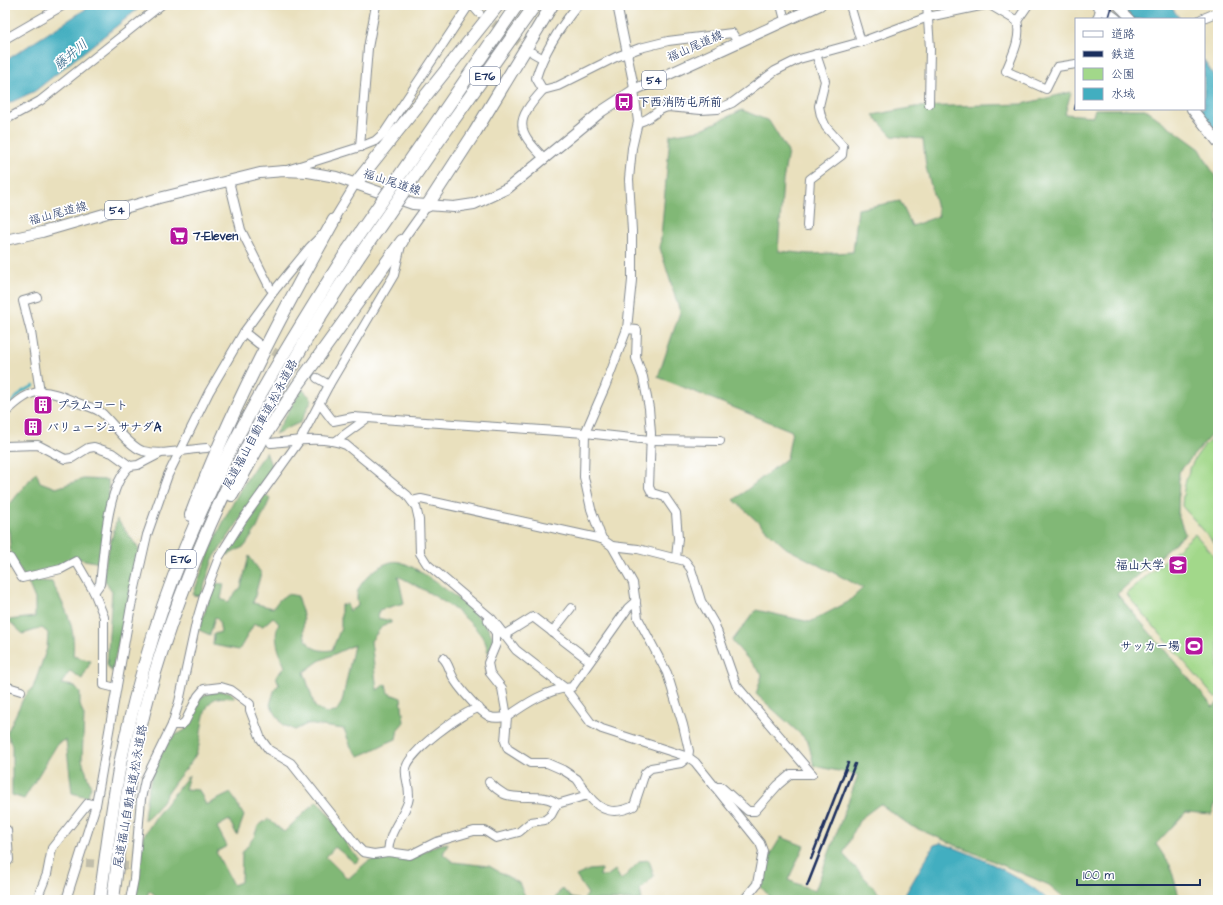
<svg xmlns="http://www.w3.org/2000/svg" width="1223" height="905" viewBox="0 0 1223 905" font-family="'Architects Daughter','Klee One',sans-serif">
  <rect width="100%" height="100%" fill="#fff"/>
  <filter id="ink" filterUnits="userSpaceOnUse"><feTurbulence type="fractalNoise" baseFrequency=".025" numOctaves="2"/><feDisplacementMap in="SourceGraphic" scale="8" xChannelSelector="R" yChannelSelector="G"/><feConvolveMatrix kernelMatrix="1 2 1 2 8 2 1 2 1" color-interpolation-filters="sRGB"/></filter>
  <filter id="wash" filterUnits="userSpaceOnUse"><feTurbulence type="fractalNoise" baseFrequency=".012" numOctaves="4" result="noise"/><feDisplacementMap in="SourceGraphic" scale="16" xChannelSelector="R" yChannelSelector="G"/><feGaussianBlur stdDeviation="0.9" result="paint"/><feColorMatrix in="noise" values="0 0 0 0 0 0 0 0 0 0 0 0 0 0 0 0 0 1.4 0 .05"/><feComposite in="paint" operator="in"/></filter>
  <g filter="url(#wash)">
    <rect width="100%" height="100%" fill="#e9e0bd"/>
    <g fill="#a2d88a" stroke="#5e8474">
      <path d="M1218,434v113l-36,-41c2,-30 11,-54 36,-72z"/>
      <polygon points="1195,534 1218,560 1218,697 1216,699 1126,594"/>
    </g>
    <g fill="#81b876" stroke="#4e746a" fill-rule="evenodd">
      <polygon points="1071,92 1065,114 1093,116 1095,109 1145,109 1200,149 1218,182 1218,427 1179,472 1178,515 1185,534 1117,594 1213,707 1218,703 1218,795 1212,814 1186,812 1156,844 1170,865 1180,900 1067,900 1049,885 911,826 880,804 860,819 843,854 885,900 773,900 761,887 767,860 781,837 804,846 788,880 815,891 858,775 814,766 808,741 756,694 762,675 732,641 756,610 810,622 848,602 863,588 786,548 734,500 787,458 792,431 658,377 680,312 660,248 670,135 700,130 742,110 769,121 788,152 783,181 778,251 811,254 853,252 858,209 900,201 912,226 939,216 926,167 923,139 892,136 873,115 915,107 1023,104"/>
      <polygon points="302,389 312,399 301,422 275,434"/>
      <path d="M266,452l7,19 -60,88 -12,37 -8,-1c17,-48 42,-104 73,-143z"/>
      <polygon points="36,472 40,482 56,488 83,479 108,480 109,496 100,563 75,558 61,567 24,576 11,556 9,532 5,525 5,508 10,504"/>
      <polygon points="265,494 270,499 257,528 245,546 228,555 225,552 240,527"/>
      <polygon points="117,519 139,549 112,672 107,665 112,591 105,581 104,567"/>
      <path d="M249,556l12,17 -8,30 20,5 6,-8 8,-6 11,2c0,8 3,11 5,18 2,6 -1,13 1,19 3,15 14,19 28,17l9,-22v-23l6,-1 2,7 9,-5c-1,-5 -2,-13 1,-18 6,-12 27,-30 41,-26 19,4 87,56 92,74 2,6 -1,11 -4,17 -1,-5 -2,-11 -5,-15 -18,-27 -56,-47 -85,-62l6,27 -25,7 -1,8 13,3v2l-8,2 -12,16 6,49 9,-6 2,9 13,5 3,24 -6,7 -2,10c-13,5 -24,12 -37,17l-8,-9 -7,-18 -37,-5 -12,6 -12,-5 -13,-20 5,-17 4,-3 -3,-9 9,-9c-5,-12 -13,-31 -6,-43l-6,-7 -10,9 -9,-2 -15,26 -26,-5 1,-11 7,-2 -2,-11 -4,-4 -5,18 -11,-5 15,-47 10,1 -3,15 7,3 13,-15zM354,645l-12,57 -6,10 -10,1 -11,-6 -11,-35 15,-11z"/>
      <path d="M27,580l25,2c13,27 24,42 21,74l18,5 -9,18 -12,-8 -9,13 13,2 6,7v12l4,11 -2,44 9,27 -4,10 -15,-4 -6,-53 -8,3 -34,56 -12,-4v-49l-5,-13 17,-36 9,-9 14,-40 1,-15 -6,-5 -19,6 -15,-14 27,-3v-18z"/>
      <path d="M220,691l10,1 5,5 -1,1c-7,0 -15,-2 -21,2 -12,8 -11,37 -15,49 -5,14 -15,22 -23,33 -10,14 -17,28 -31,38 2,-28 9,-58 27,-81 3,-5 11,-6 15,-10 15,-19 3,-34 34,-38z"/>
      <polygon points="189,775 185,789 199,790 206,805 231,793 244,816 237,835 229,820 217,827 227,846 216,852 233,885 241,882 242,853 254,837 258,826 268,819 284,832 317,801 334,821 350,850 360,859 355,863 335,847 326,857 348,879 368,861 389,856 407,860 437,845 448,843 443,854 453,862 489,866 519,883 527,900 156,900 155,895 149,890 146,900 134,900 143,837 157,815"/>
      <polygon points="649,860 654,876 640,890 642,900 583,900 588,894 576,876 589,870 601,869 600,876 607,876 615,870 621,880 640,861"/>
      <polygon points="562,888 571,898 582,900 554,900"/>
    </g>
    <g fill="#42aec0" stroke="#2e6e8f">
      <polygon points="92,5 143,5 35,91 5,105 5,61"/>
      <polygon points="1118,5 1170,5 1180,19 1129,19"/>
      <polygon points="1204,60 1218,83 1218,135 1199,109 1204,109"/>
      <path d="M941,843c33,11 81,33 107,57h-146l32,-55z"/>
    </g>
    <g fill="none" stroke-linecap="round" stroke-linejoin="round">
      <polyline stroke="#42aec0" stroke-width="2.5" points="12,402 23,391 34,386"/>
    </g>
  </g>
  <g filter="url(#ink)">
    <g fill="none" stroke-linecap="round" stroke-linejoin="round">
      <g stroke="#c0bdaa" stroke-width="8" stroke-dasharray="8 4" stroke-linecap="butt">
        <polyline points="484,16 529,50"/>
        <polyline points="263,345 317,378"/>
        <polyline points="86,863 128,866"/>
      </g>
      <g stroke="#82888e" stroke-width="10">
        <g id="minor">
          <polyline points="472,5 479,13"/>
          <path d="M578,5c-18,22 -34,46 -42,73l7,12 15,-4 58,-29 24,-9 28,-7 64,-8 6,9"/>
          <polyline points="781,5 785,20"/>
          <polyline points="850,5 861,42"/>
          <polyline points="927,5 930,48 929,104"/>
          <path d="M990,5l27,16c5,17 -5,35 -11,50l40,18 11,-22 19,-3"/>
          <polyline points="1117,5 1131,19"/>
          <polyline points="1097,19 1101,7"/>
          <polyline points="1201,19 1218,12"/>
          <polyline points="1017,21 1028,5"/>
          <polyline points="5,39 64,5"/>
          <polyline points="533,53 542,58"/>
          <path d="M543,90c-28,31 -28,39 2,69"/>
          <polyline points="5,120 40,101 161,5"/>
          <path d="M638,122c12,-1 18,-13 30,-15l33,3 17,-1 14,-6 43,-32 24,-12 62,-17 67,-25 57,-12"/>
          <polyline points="360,147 368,48 376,5"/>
          <polyline points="287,170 360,147 375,141 384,133 469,5"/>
          <polyline points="229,181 241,230 270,288 274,291"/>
          <polyline points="331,224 356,183"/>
          <polyline points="807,226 810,179 842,155 843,146 826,127 821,116 819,106 825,81 816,54"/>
          <polyline points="37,297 23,301 31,332 40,392"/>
          <polyline points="627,329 637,330 636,358 643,377 649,408 651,433 649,487 652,493 665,497 676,513 678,538 676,558"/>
          <polyline points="244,332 259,344"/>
          <polyline points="317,378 329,385"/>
          <polyline points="320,404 333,421 353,417 585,433 650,440 720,441"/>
          <path d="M5,413c29,-28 38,-25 73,-10 8,3 19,5 25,11 10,10 27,33 40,37 20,5 44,-2 64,-3"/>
          <polyline points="336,441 366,419"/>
          <path d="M271,443c23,-2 53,-7 75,2l61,50 9,12 3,13 1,33 7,11 65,55 24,31 49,38 26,35 11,6 86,28 7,5 65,81 3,8 -6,33 -13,16"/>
          <polyline points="5,446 38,445 65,459 72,458 88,448 94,447 112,453 130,466 138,465 161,453"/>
          <polyline points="602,539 591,509 584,477 585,433 605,387 627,329 632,280 632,231 629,179 632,148 638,122 633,82 617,5"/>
          <polyline points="612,546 638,549 685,561 691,569 701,601 715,625 736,685 812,774"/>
          <polyline points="5,559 10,558 22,578 61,569 76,561 94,592 104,617 104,685 116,688"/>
          <path d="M94,592l6,-8c4,-31 6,-98 30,-118"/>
          <polyline points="552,632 571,608"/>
          <polyline points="504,635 533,617 590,661"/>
          <path d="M443,658c6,6 6,12 10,19 4,9 29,38 38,40 4,2 11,0 16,0l-5,-29 -12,-15 -2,-10 8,-19v-11l-8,-12"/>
          <polyline points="5,686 21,691"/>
          <path d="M172,725h9l4,-3 13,-26 6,-7 17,-2 10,3 19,14v6l11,29 8,11 22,13 67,84 5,5 11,2 14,-2 22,3 26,-13 38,-11h11l11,7 23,-6 12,-10 14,-2 6,-5 6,-11 31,-9c13,17 26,20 46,11l11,-33 6,-5 30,-5 7,-6 1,-6 -6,-26 -16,-52 -29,-55 -5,-35 -21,-37 -10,-7 -181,-40 -9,2"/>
          <path d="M489,782c4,4 10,9 15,12 15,7 42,-2 53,10"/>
          <polyline points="715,787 721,787 748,811 755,811 778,785 791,774 812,774"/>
          <path d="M588,795l-11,-16 -14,-9 -16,-7h-17l-22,-14 -3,-8 2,-24c20,-14 39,-27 65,-30l56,-79 8,-7"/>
          <polyline points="5,829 7,830 9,860 5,865"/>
          <path d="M388,852c1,-22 14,-32 20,-50 4,-12 -4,-23 -2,-34 4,-17 56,-56 73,-60"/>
          <polyline points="40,900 39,894 47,874 52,848 88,803 96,805"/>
          <polyline points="66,900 96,805 131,606 147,535 168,475 209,392 244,332 274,291 310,247 321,236"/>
          <polyline points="130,900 134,879 141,799 145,780 172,725 179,702 196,623 204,596 219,557 241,522 300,440 329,385 394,275 402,241 427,206"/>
        </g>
      </g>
      <g stroke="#82888e" stroke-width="12">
        <g id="major">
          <polyline points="1097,5 1116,19"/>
          <polyline points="1192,109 1218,142"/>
          <polyline points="5,240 42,232 159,198 260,173 284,171 308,172 336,177 413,204 454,207 474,204 508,188 602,111 634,90 820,5"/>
        </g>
      </g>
      <g stroke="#82888e" stroke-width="14">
        <g id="highway">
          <polyline points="425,139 517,5"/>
          <polyline points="435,146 535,5"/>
          <polyline points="356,183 498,5"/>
          <polyline points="427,206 475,132 552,5"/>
          <polyline points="232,495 262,440 298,385 402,241"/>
          <path d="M191,515c38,-102 90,-200 143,-295"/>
          <path d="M100,900c6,-46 12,-91 20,-136 17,-83 43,-168 78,-246 41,-94 95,-181 150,-268"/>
          <path d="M113,900c8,-68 17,-136 35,-203 34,-124 89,-240 154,-350 17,-31 37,-59 56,-89"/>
        </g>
      </g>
      <use href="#minor" stroke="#fff" stroke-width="8"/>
      <use href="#major" stroke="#fff" stroke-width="10"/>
      <use href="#highway" stroke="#fff" stroke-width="12"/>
      <g stroke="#1b2f5e" stroke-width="2.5">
        <polyline points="1108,19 1112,5"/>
        <polyline points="1075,109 1076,105"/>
        <polyline points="811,859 848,763"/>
        <polyline points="807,886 855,764"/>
      </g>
      <g stroke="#82888e" stroke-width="14" stroke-linecap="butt">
        <g id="highway-bridge">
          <polyline points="348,250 425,139"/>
          <polyline points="358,258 435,146"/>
        </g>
      </g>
      <use href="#highway-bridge" stroke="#fff" stroke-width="12"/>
    </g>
  </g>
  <defs>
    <g id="bus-square" transform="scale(1)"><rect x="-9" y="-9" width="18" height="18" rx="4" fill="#b5179e" stroke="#fff"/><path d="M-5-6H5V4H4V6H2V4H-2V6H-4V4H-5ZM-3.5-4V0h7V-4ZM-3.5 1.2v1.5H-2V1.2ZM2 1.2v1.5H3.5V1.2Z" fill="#fff"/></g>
    <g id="supermarket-square" transform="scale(1)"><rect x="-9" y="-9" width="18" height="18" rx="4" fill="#b5179e" stroke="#fff"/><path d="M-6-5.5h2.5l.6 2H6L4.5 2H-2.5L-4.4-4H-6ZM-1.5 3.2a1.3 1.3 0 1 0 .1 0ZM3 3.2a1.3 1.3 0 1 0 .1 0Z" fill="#fff"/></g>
    <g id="building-square" transform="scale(1)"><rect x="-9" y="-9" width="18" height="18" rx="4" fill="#b5179e" stroke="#fff"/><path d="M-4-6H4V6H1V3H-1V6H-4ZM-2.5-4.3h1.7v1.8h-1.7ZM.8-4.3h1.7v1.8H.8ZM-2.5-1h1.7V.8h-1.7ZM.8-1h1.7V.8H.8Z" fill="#fff"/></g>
    <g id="university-square" transform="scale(1)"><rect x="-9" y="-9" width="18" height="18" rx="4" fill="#b5179e" stroke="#fff"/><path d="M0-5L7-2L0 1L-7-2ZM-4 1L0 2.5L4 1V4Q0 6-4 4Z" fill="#fff"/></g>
    <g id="stadium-square" transform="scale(1)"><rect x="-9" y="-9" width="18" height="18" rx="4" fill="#b5179e" stroke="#fff"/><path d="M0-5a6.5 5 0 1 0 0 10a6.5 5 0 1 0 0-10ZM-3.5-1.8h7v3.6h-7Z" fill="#fff"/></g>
  </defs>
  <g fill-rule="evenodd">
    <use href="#bus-square" x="624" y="102"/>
    <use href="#supermarket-square" x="179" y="236"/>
    <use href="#building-square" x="43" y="405"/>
    <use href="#building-square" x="33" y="427"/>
    <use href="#university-square" x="1178" y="565"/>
    <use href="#stadium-square" x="1194" y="646"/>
  </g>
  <g text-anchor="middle" stroke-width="3.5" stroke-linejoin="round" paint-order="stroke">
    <g fill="#fff" stroke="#5f6d8e" stroke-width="1">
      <rect x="470" y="67" width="30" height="18" rx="3"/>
      <rect x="642" y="71" width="24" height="18" rx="3"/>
      <rect x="105" y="201" width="24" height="18" rx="3"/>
      <rect x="166" y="550" width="30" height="18" rx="3"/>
    </g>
    <g font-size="11" font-weight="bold" fill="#1b2f5e">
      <text x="485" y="80">E76</text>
      <text x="654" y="84">54</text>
      <text x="117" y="214">54</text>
      <text x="181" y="563">E76</text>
    </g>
    <g font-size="12" fill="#1b2f5e" stroke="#fff">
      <text transform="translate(695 46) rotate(-24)" y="4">福山尾道線</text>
      <text transform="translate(392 182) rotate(18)" y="4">福山尾道線</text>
      <text transform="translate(58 213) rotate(-15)" y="4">福山尾道線</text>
      <text transform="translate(260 424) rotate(-62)" y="4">尾道福山自動車道;松永道路</text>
      <text transform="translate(130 796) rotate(-80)" y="4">尾道福山自動車道;松永道路</text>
    </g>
    <g font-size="12" font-weight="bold" fill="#1b2f5e" stroke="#fff" text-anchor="start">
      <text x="638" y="106">下西消防屯所前</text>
      <text x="193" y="240">7-Eleven</text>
      <text x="57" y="409">プラムコート</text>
      <text x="47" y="431">バリュージュサナダA</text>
      <text x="1164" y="569" text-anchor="end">福山大学</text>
      <text x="1180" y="650" text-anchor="end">サッカー場</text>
    </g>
    <g font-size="13" font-style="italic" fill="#2b6285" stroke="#fff">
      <text transform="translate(70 54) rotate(-40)" y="5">藤井川</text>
    </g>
  </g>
  <rect width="1223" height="905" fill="none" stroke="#fff" stroke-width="20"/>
  <rect x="1075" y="18" width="130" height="92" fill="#ffffff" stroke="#a4acbf"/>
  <rect x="1083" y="31" width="20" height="6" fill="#ffffff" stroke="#a4acbf"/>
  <text x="1111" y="38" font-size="12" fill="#1b2f5e">道路</text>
  <rect x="1083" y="51" width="20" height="6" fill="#1b2f5e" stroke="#a4acbf"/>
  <text x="1111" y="58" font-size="12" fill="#1b2f5e">鉄道</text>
  <rect x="1083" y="68" width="20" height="12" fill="#a2d88a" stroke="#a4acbf"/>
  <text x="1111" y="78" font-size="12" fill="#1b2f5e">公園</text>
  <rect x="1083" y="88" width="20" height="12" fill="#42aec0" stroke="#a4acbf"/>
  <text x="1111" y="98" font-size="12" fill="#1b2f5e">水域</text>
  <path d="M1077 879v6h123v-6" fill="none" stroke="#1b2f5e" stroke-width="2"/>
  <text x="1083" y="879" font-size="12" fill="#1b2f5e" stroke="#ffffff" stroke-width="3" paint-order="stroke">100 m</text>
</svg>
